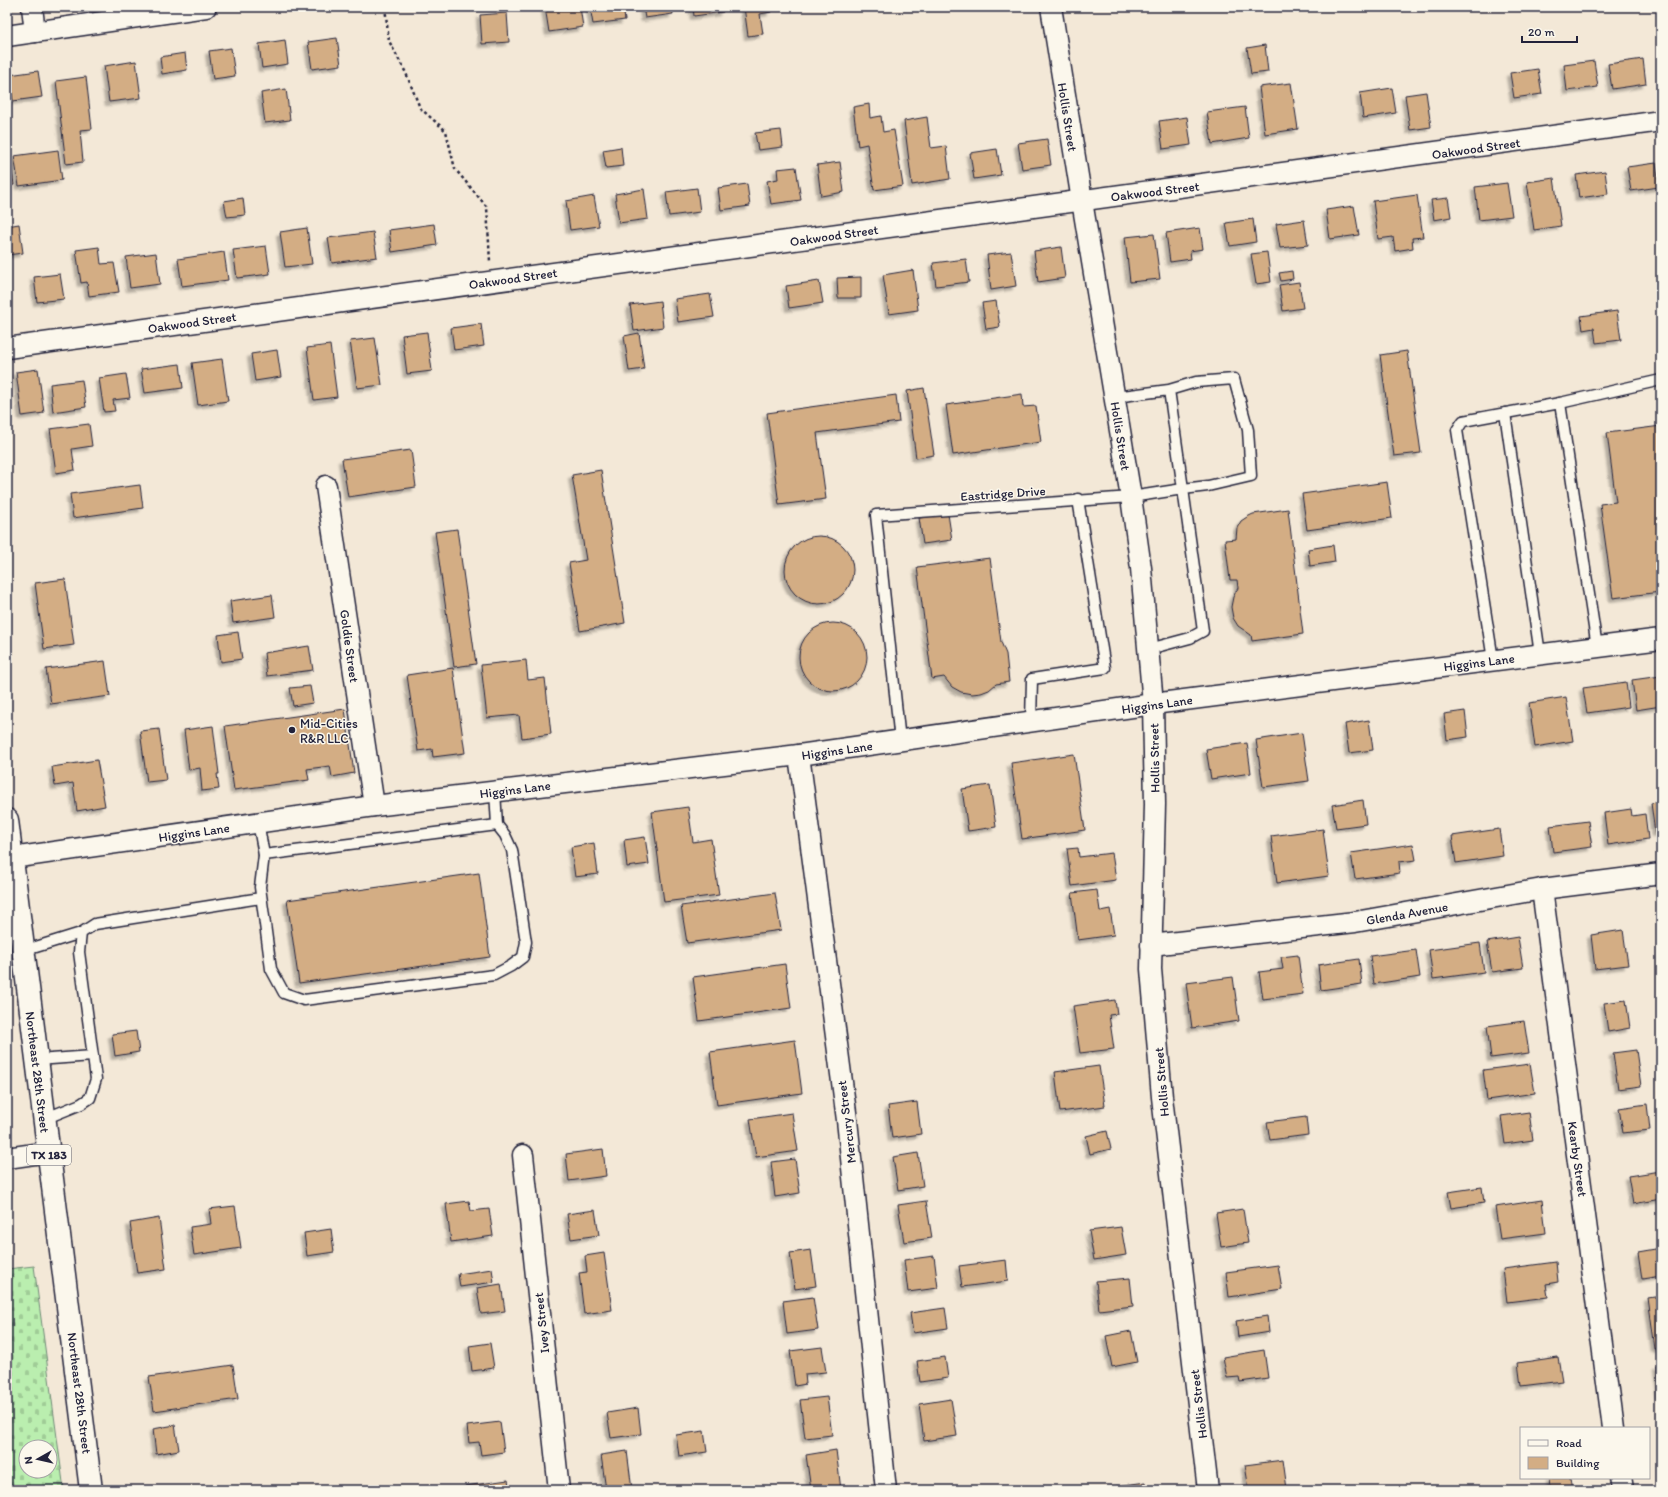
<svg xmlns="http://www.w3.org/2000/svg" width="1668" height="1497" viewBox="0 0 1668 1497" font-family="Itim,sans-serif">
  <defs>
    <pattern id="cemetery-stones" width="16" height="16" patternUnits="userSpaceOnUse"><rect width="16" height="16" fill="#baeeaf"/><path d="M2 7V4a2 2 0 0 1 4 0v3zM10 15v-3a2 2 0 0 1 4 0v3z" fill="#a0cc97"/></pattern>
    <filter id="shadow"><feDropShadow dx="-3.5" dy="3.5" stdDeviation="1" flood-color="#0004"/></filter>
  </defs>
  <rect width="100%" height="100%" fill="#f3e8d7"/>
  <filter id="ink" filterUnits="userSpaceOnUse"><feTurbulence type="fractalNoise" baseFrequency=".025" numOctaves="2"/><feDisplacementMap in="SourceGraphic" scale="8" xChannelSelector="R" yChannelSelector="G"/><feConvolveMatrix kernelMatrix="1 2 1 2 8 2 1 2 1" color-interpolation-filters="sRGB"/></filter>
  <g filter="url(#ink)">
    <path fill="url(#cemetery-stones)" stroke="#6e8875" fill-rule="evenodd" d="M34,1266l30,224h-57v-221zM26,1447h24v24h-24z"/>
    <g fill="#d3ad84" stroke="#22223b" filter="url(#shadow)">
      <polygon points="545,7 580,7 583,27 549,32"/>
      <polygon points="590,7 623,7 625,20 593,24"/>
      <polygon points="643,7 672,7 673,14 645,18"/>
      <polygon points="693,7 723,7 723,12 694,16"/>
      <polygon points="744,7 770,7 771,12 760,14 763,34 748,36"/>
      <polygon points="507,13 509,42 482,44 480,15"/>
      <polygon points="337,38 341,65 312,69 308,42"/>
      <polygon points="285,40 288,64 262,68 259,44"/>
      <polygon points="1265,45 1268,72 1251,74 1247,48"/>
      <polygon points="231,48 235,76 213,79 209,51"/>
      <polygon points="185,53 187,70 162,74 160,57"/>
      <polygon points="1643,59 1646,84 1612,89 1608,64"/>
      <polygon points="136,61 141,98 109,102 104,66"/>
      <polygon points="1594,61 1598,87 1567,91 1564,65"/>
      <polygon points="1538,69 1542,94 1514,98 1510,73"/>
      <polygon points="38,71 42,97 13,101 9,75"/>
      <polygon points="86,77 92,129 80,130 83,162 66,164 56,81"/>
      <polygon points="1291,83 1298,129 1265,134 1259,87"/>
      <polygon points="1392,88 1396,113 1363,118 1360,93"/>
      <polygon points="286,89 290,120 265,123 261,93"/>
      <polygon points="1426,92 1431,127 1410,130 1405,95"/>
      <polygon points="869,104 870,118 881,116 883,132 894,130 903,186 874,190 867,144 858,146 853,107"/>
      <polygon points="1245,107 1249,138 1212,144 1207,112"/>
      <polygon points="927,117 931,148 946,146 950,179 912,185 904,121"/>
      <polygon points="1187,117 1191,145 1163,149 1159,121"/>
      <polygon points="781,130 783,147 758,150 755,133"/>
      <polygon points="7,134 14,185 7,186"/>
      <polygon points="1047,139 1051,165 1022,169 1018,143"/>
      <polygon points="621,147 623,166 606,168 603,150"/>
      <polygon points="997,149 1001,175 974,179 970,153"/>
      <polygon points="58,150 62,180 19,186 14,156"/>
      <polygon points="840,162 844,192 821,196 817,165"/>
      <polygon points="1656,163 1659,187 1631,191 1627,167"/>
      <polygon points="796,167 801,200 771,204 767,181 778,179 777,169"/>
      <polygon points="1605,171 1608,194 1579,198 1576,175"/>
      <polygon points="1554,178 1561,226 1534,230 1527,182"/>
      <polygon points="1507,183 1512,216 1479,220 1475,187"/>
      <polygon points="747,184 750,206 721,210 718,188"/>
      <polygon points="697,188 700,212 669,216 666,192"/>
      <polygon points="644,189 648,219 619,223 615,194"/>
      <polygon points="1417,195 1423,237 1412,238 1413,248 1395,251 1393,237 1378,239 1373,201"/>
      <polygon points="594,196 599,226 570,230 566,201"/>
      <polygon points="243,198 245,215 227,217 224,201"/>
      <polygon points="1448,198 1451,217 1434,220 1431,200"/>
      <polygon points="1354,206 1359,235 1330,239 1326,210"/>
      <polygon points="1253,219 1256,242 1230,246 1226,223"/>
      <polygon points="1304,220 1308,245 1280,248 1276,224"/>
      <polygon points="19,224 23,253 7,255 7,226"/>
      <polygon points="434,224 437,245 392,252 389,230"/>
      <polygon points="307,228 312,264 285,267 280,232"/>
      <polygon points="1200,228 1203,249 1190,251 1191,259 1170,262 1166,233"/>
      <polygon points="373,232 377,257 332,263 328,238"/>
      <polygon points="1154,234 1160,279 1130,282 1125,237"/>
      <polygon points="266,246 270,274 237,278 233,250"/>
      <polygon points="99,247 101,264 114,263 119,292 89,296 87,282 81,283 76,250"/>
      <polygon points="1061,247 1065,278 1038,282 1034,251"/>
      <polygon points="224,252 228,280 182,286 178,259"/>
      <polygon points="1011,252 1016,286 991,290 987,255"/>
      <polygon points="1267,252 1271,282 1256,284 1251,254"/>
      <polygon points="156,253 160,284 130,288 126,257"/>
      <polygon points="966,259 969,282 936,286 933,263"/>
      <polygon points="913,270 918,310 889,314 883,275"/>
      <polygon points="1292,271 1293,279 1281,281 1279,273"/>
      <polygon points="60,274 64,299 37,302 34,277"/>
      <polygon points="861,277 861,298 838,298 837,278"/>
      <polygon points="819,281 823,303 789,308 786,286"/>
      <polygon points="1299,282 1303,308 1283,311 1279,285"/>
      <polygon points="710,294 714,317 678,322 675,299"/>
      <polygon points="660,301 663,327 634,331 630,305"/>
      <polygon points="996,301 1000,327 986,329 982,303"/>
      <polygon points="1617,311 1621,340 1596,343 1594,328 1583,330 1581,316"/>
      <polygon points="481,324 484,346 454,350 451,328"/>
      <polygon points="427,332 432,371 407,374 402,335"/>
      <polygon points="639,333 644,369 629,371 624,336"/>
      <polygon points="375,338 382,385 357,388 350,341"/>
      <polygon points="330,345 337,397 314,400 307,348"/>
      <polygon points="277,350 281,377 255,381 251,354"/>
      <polygon points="1407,351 1421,453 1394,456 1380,355"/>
      <polygon points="222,359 228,401 198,405 192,363"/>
      <polygon points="180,364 183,388 145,393 141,369"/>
      <polygon points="38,369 44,413 22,416 16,372"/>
      <polygon points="126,374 130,398 113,400 115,411 104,412 99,378"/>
      <polygon points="82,380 86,407 53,412 50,384"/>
      <polygon points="924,388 934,455 916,458 907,391"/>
      <polygon points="1022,394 1023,407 1036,406 1041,442 953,455 946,405"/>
      <polygon points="896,395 899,422 817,433 826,499 779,505 767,413"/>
      <polygon points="89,424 92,446 72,449 75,470 56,473 50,429"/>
      <polygon points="1661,426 1661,462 1659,462 1661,477 1661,597 1660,592 1613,598 1600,504 1616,502 1607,433"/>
      <polygon points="411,450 416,487 348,497 342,459"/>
      <polygon points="601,470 625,623 580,631 569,563 586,560 572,475"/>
      <polygon points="1387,482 1392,518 1307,530 1302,494"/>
      <polygon points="140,485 143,508 73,518 70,494"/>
      <polygon points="1288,509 1303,634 1252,641 1251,635 1238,626 1233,618 1231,607 1233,597 1238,588 1237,580 1230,580 1225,540 1236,539 1237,528 1241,521 1247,517 1253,514"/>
      <polygon points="948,514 952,540 923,544 919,518"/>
      <polygon points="457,529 476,664 454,667 435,532"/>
      <circle cx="819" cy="570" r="34"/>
      <polygon points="1333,545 1335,562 1310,566 1308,549"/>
      <polygon points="990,558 1001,642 1006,654 1009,682 996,684 989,690 981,693 972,694 961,692 952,687 944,677 932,679 917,567"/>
      <polygon points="65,579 74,645 44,649 35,583"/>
      <polygon points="272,595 275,617 233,623 230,601"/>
      <circle cx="833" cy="657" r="34"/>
      <polygon points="238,632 242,659 221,662 218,635"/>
      <polygon points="309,646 313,670 267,676 264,653"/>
      <polygon points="526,660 528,680 545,678 551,734 522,738 519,715 487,718 481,665"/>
      <polygon points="105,661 110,696 51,704 46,669"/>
      <polygon points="453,668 465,753 433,757 432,749 418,751 407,675"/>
      <polygon points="1661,676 1661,706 1636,710 1632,680"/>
      <polygon points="1626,682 1629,707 1587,713 1583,688"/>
      <polygon points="310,686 313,703 293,706 290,688"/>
      <polygon points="1566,697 1573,741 1535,747 1529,703"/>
      <polygon points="345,709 354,773 332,777 330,766 307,769 309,780 234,790 225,726"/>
      <polygon points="1465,711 1468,737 1447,740 1444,714"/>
      <polygon points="1369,720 1373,750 1349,753 1345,724"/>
      <polygon points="213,726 219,774 217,774 219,789 202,791 200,768 189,770 184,730"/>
      <polygon points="159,729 166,780 147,782 140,731"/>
      <polygon points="1302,733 1309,781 1263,787 1256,740"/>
      <polygon points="1247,743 1251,773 1211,779 1206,749"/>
      <polygon points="1074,754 1085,830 1022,839 1011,763"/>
      <polygon points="97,760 105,806 77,811 73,783 55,786 52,767"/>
      <polygon points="990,785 996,827 968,831 962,789"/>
      <polygon points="1363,800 1366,824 1336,828 1332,805"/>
      <polygon points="1661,801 1661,832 1655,833 1651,803"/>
      <polygon points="688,807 693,842 711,839 719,895 664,902 652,812"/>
      <polygon points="1631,809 1632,816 1645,814 1648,839 1608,845 1604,813"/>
      <polygon points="1588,821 1592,847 1553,852 1550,826"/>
      <polygon points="1323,829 1329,876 1277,883 1271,836"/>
      <polygon points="1499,829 1503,856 1456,863 1452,836"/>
      <polygon points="645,837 649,864 627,867 624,840"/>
      <polygon points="594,843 598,874 575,877 571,847"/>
      <polygon points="1413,844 1416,860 1399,862 1400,873 1355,879 1351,853"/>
      <polygon points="1078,848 1079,857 1112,853 1116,880 1072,886 1067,849"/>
      <polygon points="479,873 490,957 299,983 287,900"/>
      <polygon points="1097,890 1100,911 1110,909 1114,935 1078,940 1072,893"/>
      <polygon points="775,893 781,930 687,943 681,906"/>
      <polygon points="1623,930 1628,965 1595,969 1591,935"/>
      <polygon points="1518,937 1523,968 1492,972 1487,942"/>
      <polygon points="1480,943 1484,972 1433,979 1429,950"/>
      <polygon points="1416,950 1420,977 1374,984 1370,956"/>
      <polygon points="1298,955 1303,994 1263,999 1259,972 1283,969 1281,957"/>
      <polygon points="1359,959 1362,984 1321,990 1318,965"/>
      <polygon points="785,964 791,1008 699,1021 693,977"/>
      <polygon points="1233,977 1239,1021 1192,1028 1186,983"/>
      <polygon points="1115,1000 1117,1014 1109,1015 1114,1049 1080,1053 1073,1006"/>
      <polygon points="1626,1000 1630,1028 1608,1032 1604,1003"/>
      <polygon points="1524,1021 1529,1053 1491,1058 1487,1026"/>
      <polygon points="136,1031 139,1052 115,1056 112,1034"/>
      <polygon points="795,1040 802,1093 717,1105 710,1052"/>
      <polygon points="1636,1050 1641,1086 1618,1089 1613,1053"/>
      <polygon points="1530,1064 1535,1093 1487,1100 1483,1070"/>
      <polygon points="1099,1066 1105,1106 1060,1112 1055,1072"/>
      <polygon points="917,1102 921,1134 892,1138 888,1106"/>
      <polygon points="1647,1104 1650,1130 1623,1133 1619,1108"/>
      <polygon points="1529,1112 1533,1140 1505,1144 1501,1116"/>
      <polygon points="792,1113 798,1151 756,1157 750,1119"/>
      <polygon points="1306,1117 1308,1135 1270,1140 1267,1122"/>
      <polygon points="1107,1131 1111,1149 1090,1154 1086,1136"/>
      <polygon points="603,1149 606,1176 569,1181 566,1154"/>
      <polygon points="918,1153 923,1186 898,1190 893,1157"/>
      <polygon points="795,1159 800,1193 775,1197 771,1162"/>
      <polygon points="1661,1171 1661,1199 1633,1204 1628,1176"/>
      <polygon points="1482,1187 1484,1203 1451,1208 1448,1192"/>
      <polygon points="1542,1200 1546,1233 1500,1239 1495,1207"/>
      <polygon points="469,1201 471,1211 489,1209 493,1236 451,1242 446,1204"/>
      <polygon points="926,1201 932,1238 904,1242 898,1205"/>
      <polygon points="235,1206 241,1248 194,1255 190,1227 211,1224 209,1209"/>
      <polygon points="1243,1209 1248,1243 1221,1247 1216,1213"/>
      <polygon points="595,1210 599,1235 571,1239 567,1214"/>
      <polygon points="159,1218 166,1269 137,1273 130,1223"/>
      <polygon points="1121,1227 1126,1255 1094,1260 1089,1231"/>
      <polygon points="331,1229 334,1252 307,1256 304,1233"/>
      <polygon points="1661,1248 1661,1276 1642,1279 1638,1252"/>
      <polygon points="811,1250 816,1286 795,1289 790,1253"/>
      <polygon points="604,1253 612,1310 584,1314 579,1273 587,1272 585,1256"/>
      <polygon points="934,1256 938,1288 908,1292 904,1260"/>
      <polygon points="1006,1260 1008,1281 962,1287 959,1266"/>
      <polygon points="1556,1262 1558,1282 1546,1284 1548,1297 1507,1302 1503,1269"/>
      <polygon points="1278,1265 1282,1289 1229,1297 1226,1272"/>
      <polygon points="492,1269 494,1282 460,1287 458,1274"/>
      <polygon points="1130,1278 1133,1306 1099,1310 1096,1281"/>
      <polygon points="501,1284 505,1311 481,1314 477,1288"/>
      <polygon points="1661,1296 1661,1347 1655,1348 1648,1298"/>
      <polygon points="813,1297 818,1330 787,1334 783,1301"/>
      <polygon points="945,1308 948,1328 913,1333 910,1313"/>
      <polygon points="1267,1316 1269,1332 1238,1337 1236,1321"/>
      <polygon points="1131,1331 1137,1362 1112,1367 1106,1336"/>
      <polygon points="490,1343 494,1368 472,1371 469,1346"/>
      <polygon points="822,1347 826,1372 805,1374 806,1384 795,1386 790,1351"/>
      <polygon points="1264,1350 1268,1378 1240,1382 1239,1377 1227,1378 1223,1357"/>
      <polygon points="945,1357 948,1378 920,1382 917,1361"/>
      <polygon points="1558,1357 1562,1381 1521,1386 1518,1363"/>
      <polygon points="233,1365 238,1399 154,1411 149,1377"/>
      <polygon points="1656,1365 1661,1365 1661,1395 1660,1396"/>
      <polygon points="827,1397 832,1435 805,1438 800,1400"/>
      <polygon points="951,1399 957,1436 924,1441 919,1404"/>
      <polygon points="638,1408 641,1434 611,1438 607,1413"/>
      <polygon points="500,1422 504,1452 481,1455 479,1442 469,1443 467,1426"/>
      <polygon points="175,1425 179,1450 156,1454 153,1429"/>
      <polygon points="704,1431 707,1452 679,1456 676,1435"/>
      <polygon points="836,1450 841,1490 811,1490 806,1455"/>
      <polygon points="627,1451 632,1490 606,1490 601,1455"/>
      <polygon points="1283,1460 1287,1489 1249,1490 1245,1465"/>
      <polygon points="1549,1478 1572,1478 1574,1490 1550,1490"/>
      <polygon points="508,1480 510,1490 466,1490 465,1486"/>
      <polygon points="1146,1482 1147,1490 1110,1490 1110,1487"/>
    </g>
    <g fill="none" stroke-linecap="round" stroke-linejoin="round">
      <g stroke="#22223b" stroke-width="13">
        <g id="lane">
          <polyline points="1115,397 1169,390 1183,489 1208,486 1251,476 1248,430 1234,379 1196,382 1169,390"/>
          <polyline points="1560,403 1661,380"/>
          <polyline points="1505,413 1540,654"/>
          <polyline points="1493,660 1457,430 1463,421 1560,403 1597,647"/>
          <polyline points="1031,722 1032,679 1105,668 1078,499"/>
          <polyline points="900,741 876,515 1131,497 1183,489 1203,631 1190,638 1149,649"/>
          <polyline points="258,822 264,855 260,887 271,969 284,993 304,1000 494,975 511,966 523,957 526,942 512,850 505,835 497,825 495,791"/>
          <polyline points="264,855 497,825"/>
          <polyline points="23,951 81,933"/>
          <polyline points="37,1060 93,1056"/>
          <polyline points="44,1119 81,1104 90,1098 96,1079 79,952 81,933 95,924 261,898"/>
        </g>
      </g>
      <g stroke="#22223b" stroke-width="23">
        <g id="street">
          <polyline points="32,7 35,32"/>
          <polyline points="1051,7 1082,201 1131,497 1141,568 1153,704 1155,804 1151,969 1162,1097 1208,1490"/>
          <polyline points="7,36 206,7"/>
          <path d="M7,348c551,-77 1103,-148 1654,-227"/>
          <polyline points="326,486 374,806"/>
          <polyline points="799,755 847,1120 886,1490"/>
          <polyline points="12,858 374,806 799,755 1153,704 1661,639"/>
          <polyline points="1542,889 1613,1428"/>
          <polyline points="1151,945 1355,922 1542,889 1661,874"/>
          <polyline points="523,1155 559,1490"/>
          <polyline points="7,1158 48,1152"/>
          <polyline points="1620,1478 1622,1490"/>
        </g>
      </g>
      <g stroke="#22223b" stroke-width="25">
        <polyline id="primary" points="7,820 91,1490"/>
      </g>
      <polyline stroke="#22223b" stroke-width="2.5" stroke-dasharray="3 3" stroke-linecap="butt" points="385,7 389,41 406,73 420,108 446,131 455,169 487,207 490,262"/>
      <use href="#lane" stroke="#fbf7ec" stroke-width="10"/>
      <use href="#street" stroke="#fbf7ec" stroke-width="20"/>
      <use href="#primary" stroke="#fbf7ec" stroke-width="22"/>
    </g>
  </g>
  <circle fill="#22223b" stroke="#fbf7ec" stroke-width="1.5" cx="292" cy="730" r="4"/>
  <g text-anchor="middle" stroke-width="3" stroke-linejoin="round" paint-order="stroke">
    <rect fill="#fbf7ec" stroke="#636270" stroke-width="1" x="27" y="1145" width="44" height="20" rx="3"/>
    <g font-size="12" font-weight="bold" fill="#22223b">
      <text x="49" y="1159">TX 183</text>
    </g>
    <g font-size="13" fill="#22223b" stroke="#fbf7ec">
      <text transform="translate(1068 117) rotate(81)" y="5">Hollis Street</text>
      <text transform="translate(1476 148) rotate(-8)" y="5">Oakwood Street</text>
      <text transform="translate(1155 191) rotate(-7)" y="5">Oakwood Street</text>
      <text transform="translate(834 235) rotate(-8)" y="5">Oakwood Street</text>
      <text transform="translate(513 278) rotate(-8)" y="5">Oakwood Street</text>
      <text transform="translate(192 322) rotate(-8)" y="5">Oakwood Street</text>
      <text transform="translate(1121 436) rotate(81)" y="5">Hollis Street</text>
      <text transform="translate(1003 493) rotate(-4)" y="5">Eastridge Drive</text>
      <text transform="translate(350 646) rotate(82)" y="5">Goldie Street</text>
      <text transform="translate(1479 662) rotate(-7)" y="5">Higgins Lane</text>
      <text transform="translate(1157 704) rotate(-8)" y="5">Higgins Lane</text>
      <text transform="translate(837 750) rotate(-8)" y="5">Higgins Lane</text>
      <text transform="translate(1154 758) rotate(-91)" y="5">Hollis Street</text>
      <text transform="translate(515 789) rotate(-7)" y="5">Higgins Lane</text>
      <text transform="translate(194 832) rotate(-8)" y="5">Higgins Lane</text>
      <text transform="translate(1407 913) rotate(-10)" y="5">Glenda Avenue</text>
      <text transform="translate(38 1072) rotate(83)" y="5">Northeast 28th Street</text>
      <text transform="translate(1161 1082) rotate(-95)" y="5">Hollis Street</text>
      <text transform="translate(846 1122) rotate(-97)" y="5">Mercury Street</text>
      <text transform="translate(1578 1159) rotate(82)" y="5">Kearby Street</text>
      <text transform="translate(541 1323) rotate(-96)" y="5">Ivey Street</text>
      <text transform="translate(80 1393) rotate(83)" y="5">Northeast 28th Street</text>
      <text transform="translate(1198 1404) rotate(-97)" y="5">Hollis Street</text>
    </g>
    <g font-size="13" fill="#22223b" stroke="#fbf7ec" text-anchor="start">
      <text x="300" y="728">Mid-Cities<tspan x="300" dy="15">R&amp;R LLC</tspan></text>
    </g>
  </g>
  <rect width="1668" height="1497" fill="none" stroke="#fbf7ec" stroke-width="24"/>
  <rect x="12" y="12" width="1644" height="1473" fill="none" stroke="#22223b" stroke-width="1.5" filter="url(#ink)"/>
  <rect x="1520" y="1427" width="130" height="52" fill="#fbf7ec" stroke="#a4a2a5"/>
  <rect x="1528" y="1440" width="20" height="6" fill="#fbf7ec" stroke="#a4a2a5"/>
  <text x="1556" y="1447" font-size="12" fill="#22223b">Road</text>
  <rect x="1528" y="1457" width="20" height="12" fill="#d3ad84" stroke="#a4a2a5"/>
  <text x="1556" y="1467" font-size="12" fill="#22223b">Building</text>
  <g transform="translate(38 1459) rotate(262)"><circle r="19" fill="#fbf7ec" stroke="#a4a2a5"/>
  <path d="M0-3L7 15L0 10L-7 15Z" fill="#22223b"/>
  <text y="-6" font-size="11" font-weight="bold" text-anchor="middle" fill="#22223b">N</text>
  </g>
  <path d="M1522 36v6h55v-6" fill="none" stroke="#22223b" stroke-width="2"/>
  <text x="1528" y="36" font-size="12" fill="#22223b" stroke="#fbf7ec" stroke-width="3" paint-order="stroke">20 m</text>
</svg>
